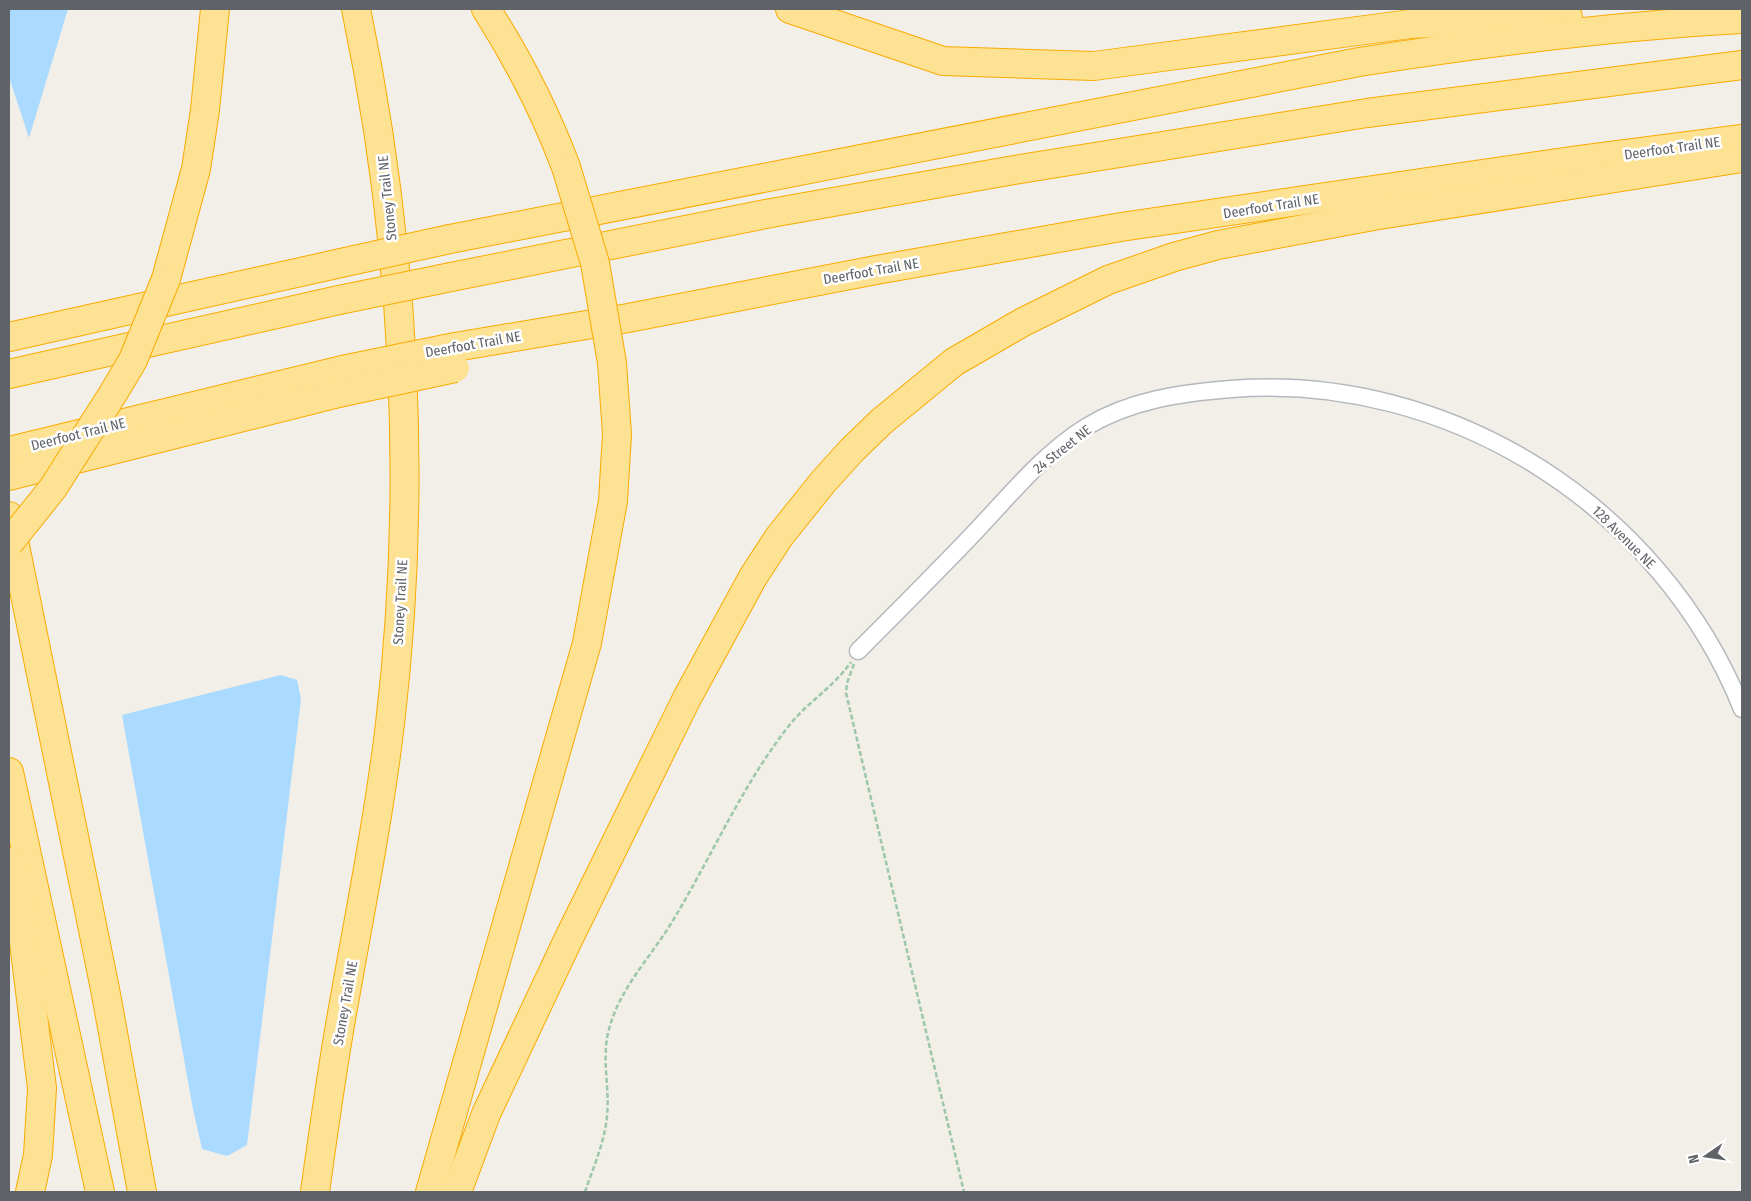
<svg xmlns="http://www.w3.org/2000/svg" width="1751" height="1201" viewBox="0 0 1751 1201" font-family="'Fira Sans Condensed',sans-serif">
  <rect width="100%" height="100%" fill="#f1efe8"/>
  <g fill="#aadaff">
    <polygon points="9,9 68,9 29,138 9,77"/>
    <polygon points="281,675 297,680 301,699 247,1145 227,1156 202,1149 193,1109 122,715"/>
  </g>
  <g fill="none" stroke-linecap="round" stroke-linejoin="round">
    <g stroke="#b5b8bc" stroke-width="19">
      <path id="street" d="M858,651c40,-40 80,-80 118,-120 34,-36 68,-78 110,-104 44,-27 95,-34 145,-38 219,-17 430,118 511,320"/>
    </g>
    <g stroke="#f9ab00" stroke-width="30">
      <g id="highway">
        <path d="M486,9c32,50 59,102 80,158"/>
        <polyline points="790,9 943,61 1094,66 1410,24 1568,17"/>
        <path d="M450,239l909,-177c127,-20 255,-36 383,-43"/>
        <polyline points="451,277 771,213 1014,170 1367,113 1742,65"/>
        <polyline points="166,279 196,169 205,110 215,9"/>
        <polyline points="9,337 341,263"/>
        <polyline points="455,347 628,318 876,270 1121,227 1578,160 1742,139"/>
        <polyline points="9,374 339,300"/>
        <polyline points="9,451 342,370"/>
        <polyline points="9,476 343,392"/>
        <polyline points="9,516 105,989 142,1192"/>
        <polyline points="9,772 100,1192"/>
        <polyline points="14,862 42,1088 38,1155 30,1192"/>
        <path d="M315,1192c9,-65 18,-131 30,-195 16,-91 34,-181 45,-273 28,-238 15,-481 -34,-715"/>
        <polyline points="430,1192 587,643 613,501 617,434 612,363"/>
        <polyline points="457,1192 486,1114 567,942 687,698 753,577 779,537 823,482 852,450 882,421 954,362 1023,322 1108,280 1174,257 1218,245 1373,216 1742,158"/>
      </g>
    </g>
    <g stroke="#9cc7a9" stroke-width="2.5" stroke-dasharray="5 2.5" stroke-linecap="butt">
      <polyline points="854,664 847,683 846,693 964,1192"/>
      <path d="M585,1192c8,-24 20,-51 22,-76 3,-29 -6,-57 2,-87 11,-41 41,-71 63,-107 39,-64 69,-135 116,-195 19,-25 44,-38 63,-65"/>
    </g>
    <use href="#street" stroke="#fff" stroke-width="16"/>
    <use href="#highway" stroke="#fde293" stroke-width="28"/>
    <g stroke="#f9ab00" stroke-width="30" stroke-linecap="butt">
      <g id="highway-bridge">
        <polyline points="566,167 595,263 612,363"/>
        <polyline points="341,263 450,239"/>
        <polyline points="339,300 451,277"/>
        <polyline points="342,370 455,347"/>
        <polyline points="343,392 455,368"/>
        <polyline points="9,543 53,488 114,392 133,360 166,279"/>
      </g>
    </g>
    <use href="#highway-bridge" stroke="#fde293" stroke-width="28"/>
  </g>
  <g text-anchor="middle" stroke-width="5" stroke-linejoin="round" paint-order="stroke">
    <g font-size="14" fill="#5f6368" stroke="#fff">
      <text transform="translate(1672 148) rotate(-8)" y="5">Deerfoot Trail NE</text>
      <text transform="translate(387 198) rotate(-96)" y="5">Stoney Trail NE</text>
      <text transform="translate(1271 206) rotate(-9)" y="5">Deerfoot Trail NE</text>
      <text transform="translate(871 271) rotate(-10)" y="5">Deerfoot Trail NE</text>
      <text transform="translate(473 344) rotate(-10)" y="5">Deerfoot Trail NE</text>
      <text transform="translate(78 434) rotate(-14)" y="5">Deerfoot Trail NE</text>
      <text transform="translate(1062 449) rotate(-38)" y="5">24 Street NE</text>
      <text transform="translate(1624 537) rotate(45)" y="5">128 Avenue NE</text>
      <text transform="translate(400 602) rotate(-87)" y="5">Stoney Trail NE</text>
      <text transform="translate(345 1003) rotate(-80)" y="5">Stoney Trail NE</text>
    </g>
  </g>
  <rect width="1751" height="1201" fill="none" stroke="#5f6368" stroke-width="20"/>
  <g transform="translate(1706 1156) rotate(257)" stroke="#ffffff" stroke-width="4" paint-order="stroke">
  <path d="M0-4L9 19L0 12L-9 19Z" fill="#5f6368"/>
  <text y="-8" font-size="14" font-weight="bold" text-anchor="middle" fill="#5f6368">N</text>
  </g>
</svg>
